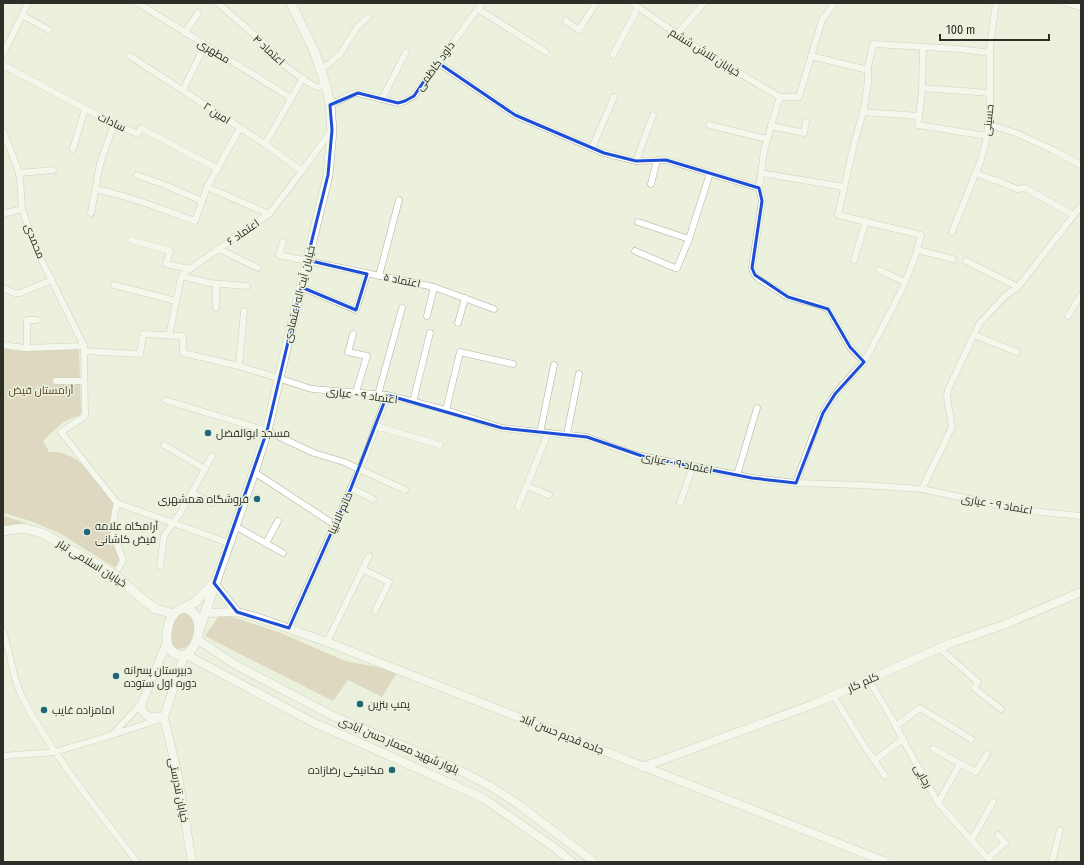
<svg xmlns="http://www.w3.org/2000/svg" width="1084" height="865" viewBox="0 0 1084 865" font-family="'Fira Sans Condensed',Cairo,sans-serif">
  <rect width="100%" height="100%" fill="#ebf1dd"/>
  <g fill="#cdba9b">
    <path d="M3,348h76l2,66 -19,9 -19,18 6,11c31,-2 48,29 65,51 -6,26 -5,33 6,57l-5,8 -54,-34 -30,-13 -28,-8z"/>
    <polygon points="3,515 4,516 26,523 3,528"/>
    <path d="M185,613c12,6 10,16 9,27l-9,8 -8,1 -5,-5c-1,-11 -3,-28 13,-31z"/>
    <polygon points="221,613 281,633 345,661 398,671 382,697 348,680 333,701 205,636"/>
  </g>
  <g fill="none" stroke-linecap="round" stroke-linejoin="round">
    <g stroke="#adb19f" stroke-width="7">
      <g id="minor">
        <polyline points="138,3 291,98"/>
        <path d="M218,3l49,43 -1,4c7,7 43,35 51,37 2,0 6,-1 9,-1"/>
        <polyline points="632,3 700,50 780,97"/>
        <polyline points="1066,3 1081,7"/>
        <polyline points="478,9 546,52"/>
        <polyline points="22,15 49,30"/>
        <polyline points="566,21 579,30 596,3"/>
        <polyline points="185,33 198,13"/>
        <polyline points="676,35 704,3"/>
        <polyline points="923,47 922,91 918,125 987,136"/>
        <polyline points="3,54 28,3"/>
        <polyline points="613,55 638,7"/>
        <polyline points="130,56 265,144 302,171"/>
        <polyline points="811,56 868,70"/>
        <polyline points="437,62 515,115 604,153 636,161 666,160 759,188"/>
        <polyline points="3,65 114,124 138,134 141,128 218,169"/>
        <polyline points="321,69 330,63 341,53 357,27 368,17"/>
        <polyline points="922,88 990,93"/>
        <polyline points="183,90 205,45"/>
        <polyline points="382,99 406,52"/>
        <polyline points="330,105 352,94 358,93 398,103 405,101 414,96 482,3"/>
        <polyline points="863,112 919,116"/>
        <polyline points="988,124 1016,133 1053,150 1081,165"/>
        <polyline points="709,125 767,139"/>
        <polyline points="771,126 804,133 806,122"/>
        <polyline points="3,131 17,167 20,178 22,209 31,235 41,259 84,346 85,416 61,432 117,503"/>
        <polyline points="265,144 303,78"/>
        <polyline points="592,148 614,97"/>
        <polyline points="73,149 85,109"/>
        <polyline points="636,161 653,115"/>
        <polyline points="19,173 53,170"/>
        <polyline points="761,173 844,187"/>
        <polyline points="976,173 993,180 996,180 1017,189 1025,188 1074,215"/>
        <polyline points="137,175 165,185 202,201"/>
        <polyline points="651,184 657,160"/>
        <polyline points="207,187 269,214"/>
        <path d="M95,189c34,7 67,20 100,32l12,-34 33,-59"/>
        <polyline points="91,213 100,164 114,124"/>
        <polyline points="3,214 22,209"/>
        <polyline points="638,222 689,239"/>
        <polyline points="952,232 981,160 987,137 990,106 990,47 996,3"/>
        <polyline points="131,240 170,251 166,264 190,269"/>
        <polyline points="283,242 279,255 434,287 494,309"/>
        <polyline points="219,249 258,268"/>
        <polyline points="917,250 953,259"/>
        <polyline points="635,251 675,268 677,268 689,239 710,173"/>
        <polyline points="854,260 866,221"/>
        <polyline points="966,261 1018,287"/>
        <polyline points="879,270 905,282"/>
        <polyline points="182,276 209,283 247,286"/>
        <polyline points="379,276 399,200"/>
        <polyline points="216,284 216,308"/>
        <polyline points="114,285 176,301"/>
        <polyline points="301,287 356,310 367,274"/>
        <polyline points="3,288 15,293 20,293 52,280"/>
        <polyline points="427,316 434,287"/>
        <polyline points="1068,316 1081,295"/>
        <polyline points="458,323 465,298"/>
        <polyline points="353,334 348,352 367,356 356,392"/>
        <polyline points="974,335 1017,352"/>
        <polyline points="169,336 181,278 184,273 269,214 302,171 331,131"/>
        <polyline points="3,345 24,348 84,346"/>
        <polyline points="27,348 27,320 37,320"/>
        <polyline points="84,351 140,354 143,334 183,336 183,353 239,366 312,389 387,395 446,410 502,428 587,437 632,454 752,478 796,483 861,485 922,489 1022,510 1081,516"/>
        <path d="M864,362c21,-41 47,-82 57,-127l-83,-20 17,-75 9,-31 4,-27v-15l5,-23 87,5 30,4"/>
        <polyline points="239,366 244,311"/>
        <polyline points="56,381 84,381"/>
        <polyline points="378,395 402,308"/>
        <polyline points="165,400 267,431 314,453 344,462 405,490"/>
        <polyline points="413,402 430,333"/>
        <polyline points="446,410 460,352 513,364"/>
        <polyline points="376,426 440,445"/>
        <polyline points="540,433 554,365"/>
        <polyline points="567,434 579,374"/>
        <polyline points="164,445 205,469"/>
        <polyline points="254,472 335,525"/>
        <polyline points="737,475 757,408"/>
        <path d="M796,483c10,-27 18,-57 34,-81 9,-15 22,-27 34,-40l-14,-15 -22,-38 -12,-5 -28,-7 -29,-18 -4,-4 -3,-7 10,-67 -3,-13 5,-37 7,-25 9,-29h19l23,-77 12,-17"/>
        <polyline points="527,486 549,495"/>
        <polyline points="351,488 373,499"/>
        <polyline points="922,489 952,427 947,397 948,390 979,324 1006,295 1018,287 1081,206"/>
        <polyline points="192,493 212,503"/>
        <polyline points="117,503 229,543"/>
        <path d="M117,503c-7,27 -4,32 6,57l-4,8"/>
        <polyline points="680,503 693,466"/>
        <polyline points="518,507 548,433"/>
        <polyline points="235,526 283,553"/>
        <polyline points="266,543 278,521"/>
        <polyline points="160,566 164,536 181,512 212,456"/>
        <polyline points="362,569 389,582 375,611"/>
        <polyline points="289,628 366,454 387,395"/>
        <path d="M3,631c8,22 9,47 20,68 31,58 74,110 114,163"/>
        <polyline points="327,642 369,556"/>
        <polyline points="939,648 978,682 974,688 1001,709"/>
        <polyline points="869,680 892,719 907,747 938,803 991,862"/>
        <polyline points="833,695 863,744 885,776"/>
        <polyline points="142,703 112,735 161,719"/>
        <polyline points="896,726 920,708 971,739"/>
        <polyline points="933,749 976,772 987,754"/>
        <polyline points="3,756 55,752 112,735"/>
        <polyline points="875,760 903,739"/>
        <polyline points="938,803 960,764"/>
        <polyline points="972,839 993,802"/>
        <polyline points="988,858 1005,843 998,835"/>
        <polyline points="1052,862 1060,830"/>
      </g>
    </g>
    <g stroke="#adb19f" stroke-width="9">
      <g id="tertiary">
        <polyline points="214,583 237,612"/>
        <polyline points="205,613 237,612 256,617 327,642 886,862"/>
        <polyline points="197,639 234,664 335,717 455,768 490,786 518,804 594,862"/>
        <polyline points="187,655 314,723 354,740 483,798 555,848 572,862"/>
        <polyline points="164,717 178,777 192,862"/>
        <path d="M164,717c-10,0 -17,2 -23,-8l1,-6 25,-61"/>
        <polyline points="164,717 184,656"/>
        <polyline points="643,767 814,704 951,643 1006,624 1081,592"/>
      </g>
    </g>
    <g stroke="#adb19f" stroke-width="10">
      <g id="secondary">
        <polyline points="3,531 22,528 42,533 115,575 146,602 156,609 174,614"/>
        <path d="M184,608c30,5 8,67 -14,41 -6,-8 -3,-27 4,-35 2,-3 6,-5 10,-6z"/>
        <polyline points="184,608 195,602 213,584"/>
        <polyline points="199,630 254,472 267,431 279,378 328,175 332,130 330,105 326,86 315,53 291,3"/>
      </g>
    </g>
    <use href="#minor" stroke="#fff" stroke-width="6"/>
    <use href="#tertiary" stroke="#fff" stroke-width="8"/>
    <use href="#secondary" stroke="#fff" stroke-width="9"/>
  </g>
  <path d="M0 0H1084V865H0ZM437,62l78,53 89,38 32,8 30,-1 93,28 3,13 -10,67 3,7 33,22 40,12 22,38 14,15 -29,32 -12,19 -27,70 -44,-5 -107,-21 -58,-20 -85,-9 -115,-33 -36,93 -62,140 -52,-16 -23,-29 53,-152 34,-144 55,23 11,-36 -60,-14 21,-85 4,-45 -2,-25 28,-12 40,10 7,-2 9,-5z" fill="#ebf1dd" fill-opacity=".55" fill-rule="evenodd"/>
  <path fill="none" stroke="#1d4ed8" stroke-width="3" stroke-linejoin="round" d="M437,62l78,53 89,38 32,8 30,-1 93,28 3,13 -10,67 3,7 33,22 40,12 22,38 14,15 -29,32 -12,19 -27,70 -44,-5 -107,-21 -58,-20 -85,-9 -115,-33 -36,93 -62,140 -52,-16 -23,-29 53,-152 34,-144 55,23 11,-36 -60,-14 21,-85 4,-45 -2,-25 28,-12 40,10 7,-2 9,-5z"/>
  <g fill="#216677" stroke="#ebf1dd" stroke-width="1.5">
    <circle cx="208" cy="433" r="4"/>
    <circle cx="257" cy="499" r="4"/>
    <circle cx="87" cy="532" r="4"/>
    <circle cx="116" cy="676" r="4"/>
    <circle cx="360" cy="704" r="4"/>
    <circle cx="44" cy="710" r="4"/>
    <circle cx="392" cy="770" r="4"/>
  </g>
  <g text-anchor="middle" stroke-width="3" stroke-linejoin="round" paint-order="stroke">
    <g font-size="11" fill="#2c2e27" stroke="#ebf1dd">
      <text transform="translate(269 50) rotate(43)" y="4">اعتماد ۴</text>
      <text transform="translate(214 51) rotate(32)" y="4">مطهری</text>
      <text transform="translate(705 52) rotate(32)" y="4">خیابان تلاش ششم</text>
      <text transform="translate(435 66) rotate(-54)" y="4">داود کاظمی</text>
      <text transform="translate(217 113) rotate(33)" y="4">امین ۲</text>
      <text transform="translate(988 120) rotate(-84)" y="4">حسینی</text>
      <text transform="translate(112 122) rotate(25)" y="4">سادات</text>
      <text transform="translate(243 232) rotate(-35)" y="4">اعتماد ۶</text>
      <text transform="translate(35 241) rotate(68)" y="4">محمدی</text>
      <text transform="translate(402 280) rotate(11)" y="4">اعتماد ۵</text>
      <text transform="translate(299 294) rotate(-76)" y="4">خیابان آیت اله اعتمادی</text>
      <text transform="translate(362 395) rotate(7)" y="4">اعتماد ۹ - عیاری</text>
      <text transform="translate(677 463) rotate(11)" y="4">اعتماد ۹ - عیاری</text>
      <text transform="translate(997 504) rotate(10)" y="4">اعتماد ۹ - عیاری</text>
      <text transform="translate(340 513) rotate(-66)" y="4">خاتم الانبیا</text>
      <text transform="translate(92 563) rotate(32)" y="4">خیابان اسلامی تبار</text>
      <text transform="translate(863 682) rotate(-24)" y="4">کلم کار</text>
      <text transform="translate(562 734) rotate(22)" y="4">جاده قدیم حسن آباد</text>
      <text transform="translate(399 745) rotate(23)" y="4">بلوار شهید معمار حسن آبادی</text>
      <text transform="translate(923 776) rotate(61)" y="4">رجایی</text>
      <text transform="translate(179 790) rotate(79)" y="4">خیابان تندرستی</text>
    </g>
    <g font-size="11" fill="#5a441c" stroke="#ebf1dd">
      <text x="41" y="394">آرامستان فیض</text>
    </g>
    <g font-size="11" fill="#2c2e27" stroke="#ebf1dd" text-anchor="start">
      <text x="216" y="437">مسجد ابوالفضل</text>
      <text x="249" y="503" text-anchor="end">فروشگاه همشهری</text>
      <text x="95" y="530">آرامگاه علامه<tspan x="95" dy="13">فیض کاشانی</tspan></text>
      <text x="124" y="674">دبیرستان پسرانه<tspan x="124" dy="13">دوره اول ستوده</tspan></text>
      <text x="368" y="708">پمپ بنزین</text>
      <text x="52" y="714">امامزاده غایب</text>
      <text x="384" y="774" text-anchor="end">مکانیکی رضازاده</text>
    </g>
  </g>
  <rect width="1084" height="865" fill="none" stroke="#2c2e27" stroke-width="8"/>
  <path d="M940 34v6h109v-6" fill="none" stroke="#2c2e27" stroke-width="2"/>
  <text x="946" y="34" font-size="12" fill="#2c2e27" stroke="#ebf1dd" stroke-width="3" paint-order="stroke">100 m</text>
</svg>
